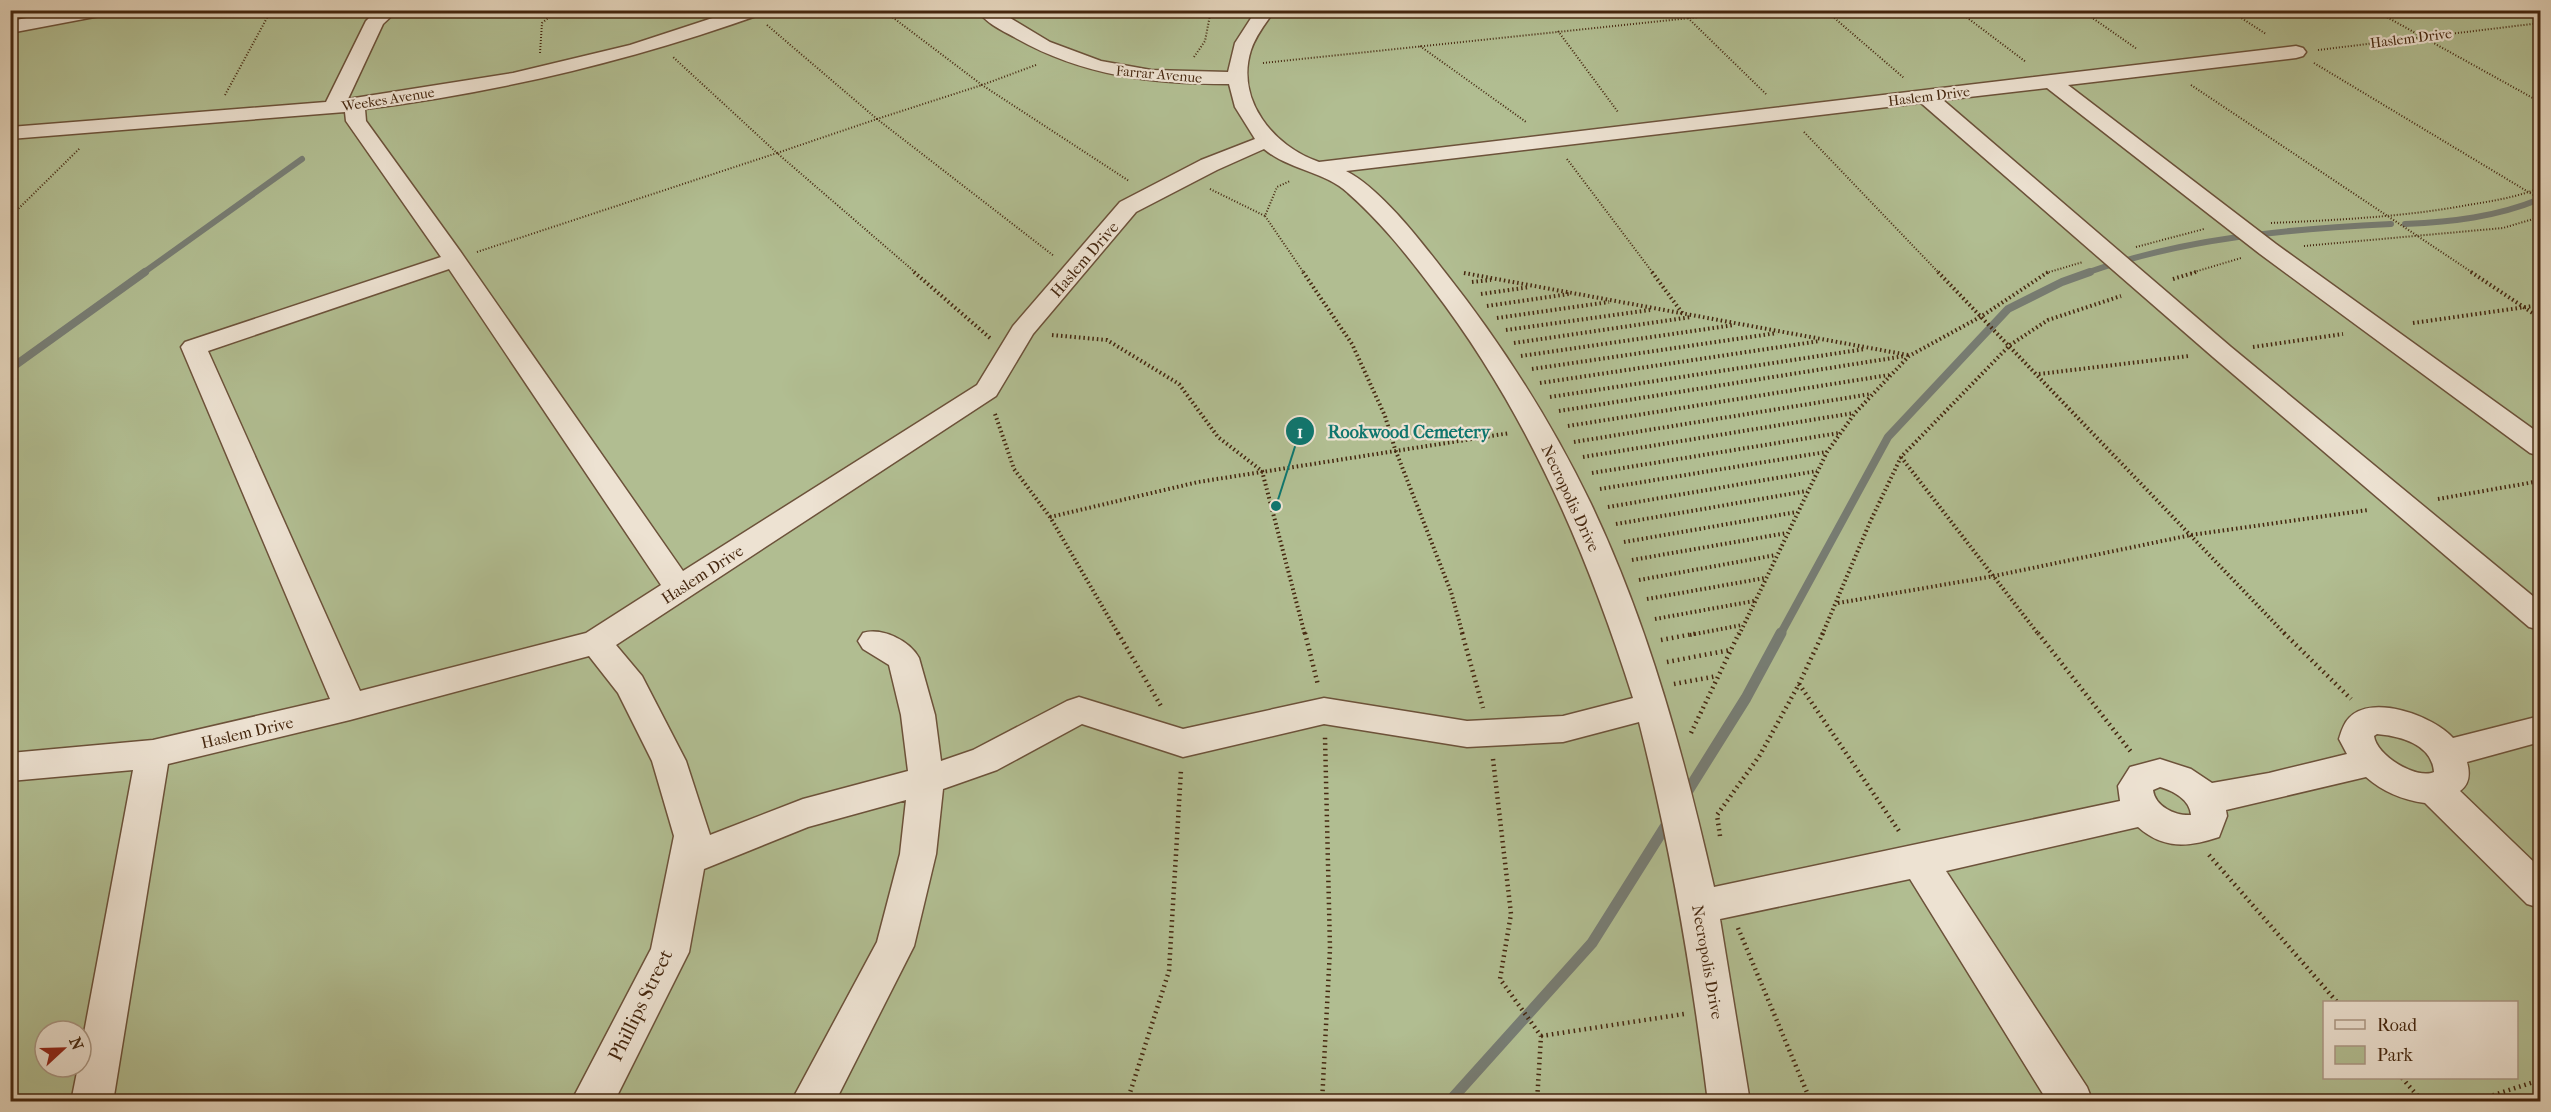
<svg xmlns="http://www.w3.org/2000/svg" width="2551" height="1112" viewBox="0 0 2551 1112" font-family="'IM FELL French Canon',serif">
  <rect width="100%" height="100%" fill="#e3d3ba"/>
  <filter id="stains"><feTurbulence type="fractalNoise" baseFrequency=".00333" numOctaves="4"/><feColorMatrix values="0 0 0 0 .2 0 0 0 0 .09 0 0 0 0 .02 0 0 0 .5 -.17"/></filter>
  <radialGradient id="worn" r=".72"><stop offset=".6" stop-color="#630" stop-opacity="0"/><stop offset="1" stop-color="#630" stop-opacity=".3"/></radialGradient>
  <path fill="#b1bd91" stroke="#7b7250" stroke-width="1.5" fill-rule="evenodd" d="M10,11h2530v1090h-2529zM2324,1002h192v76h-192zM45,1031h36v36h-36z"/>
  <g fill="none" stroke-linecap="round" stroke-linejoin="round">
    <g stroke="#777d74" stroke-width="6">
      <path d="M2405,224c47,-2 91,-7 135,-25"/>
      <polyline points="143,273 302,159"/>
      <path d="M2086,273c98,-35 201,-44 305,-49"/>
    </g>
    <g stroke="#777d74" stroke-width="8">
      <polyline points="10,369 145,272"/>
      <polyline points="1780,635 1888,437 2008,309 2062,282 2090,272"/>
    </g>
    <g stroke="#777d74" stroke-width="11">
      <polyline points="1684,797 1746,698 1781,633"/>
      <polyline points="1449,1102 1592,943 1670,819"/>
    </g>
    <g stroke="#6c523a" stroke-width="3">
      <g id="minor">
        <polygon points="71,10 114,10 105,15 10,33 10,21"/>
        <path d="M377,10h21l-15,14 -35,75 165,-26 117,-28 107,-35h28l-3,4c-129,46 -261,78 -397,95l1,12 94,130 223,320 294,-186 36,-59 107,-124 81,-42 54,-21 -20,-32 -6,-23c-77,0 -147,-8 -215,-47 -13,-7 -28,-14 -37,-27h20l53,32 51,19 50,9 77,2 7,-29 20,-31 20,-2c-9,13 -19,25 -24,40 -16,50 23,97 68,112l977,-116 7,2 3,4 -3,4 -7,2 -228,27 208,159 264,190v22l-10,-3 -270,-199 -213,-166 -104,12 288,247 309,255v28l-11,-3 -316,-270 -292,-254 -575,68c34,17 74,69 98,100 57,72 107,150 147,233 58,122 93,252 123,383l406,-86 -2,-15 12,-19 30,-8 31,10 21,14 57,-10 78,-19 -8,-15c2,-7 5,-16 10,-21 23,-25 86,-1 104,20l87,-22v26l-73,20c3,11 3,22 -7,29l80,77v40l-13,-4 -102,-101c-22,-3 -42,-11 -59,-26l-140,33 1,6 -8,21c-30,10 -55,13 -81,-10l-192,44 141,216 6,15h-45l-138,-223 -190,40 30,183h-42c-16,-129 -37,-254 -69,-380l-76,20 -96,5 -143,-23 -141,33 -101,-33 -85,46 -54,19 -7,65 -22,92 -79,156h-44l86,-160 23,-88 6,-54 -98,27 -104,42 -15,83 -75,150h-43l80,-153 23,-113 -22,-75 -34,-68 -29,-37 -239,64 -182,44 -55,338h-42l7,-35h3v-18l52,-279 -123,11v-28l143,-13 177,-41 -149,-352 4,-5 256,-85 -95,-136 -1,-9 -335,27v-12l316,-25 40,-81zM1264,149c25,21 60,22 84,44 32,28 59,62 84,95 95,124 154,262 201,410l-70,18 -96,5 -143,-23 -141,31 -104,-32 -12,4 -94,49 -32,11 -6,-46 -16,-57c-9,-17 -37,-31 -56,-25l-5,8 5,8 26,16 12,50 7,56 -105,28 -93,36 -24,-74 -44,-85 -26,-31 380,-249 37,-62 103,-122 81,-42zM449,269l212,316 -75,48 -226,58 -152,-340zM2377,734c23,2 55,10 57,38 -18,8 -58,-17 -60,-36zM2160,787c14,4 30,13 31,28 -15,1 -36,-8 -38,-25z"/>
      </g>
    </g>
    <g stroke="#45270f" stroke-width="2" stroke-dasharray="1 2" stroke-linecap="butt">
      <polyline points="883,10 982,85 877,119 1054,256"/>
      <polyline points="1803,10 1832,16 1845,10"/>
      <polyline points="1957,10 2026,62"/>
      <polyline points="2081,10 2137,49"/>
      <polyline points="2229,10 2266,34"/>
      <polyline points="2374,10 2540,102"/>
      <polyline points="1832,16 1904,78"/>
      <polyline points="1688,18 1767,95"/>
      <polyline points="767,25 877,119 777,153 916,273"/>
      <polyline points="1558,31 1618,112"/>
      <polyline points="1420,46 1526,122"/>
      <polyline points="2318,50 2540,23"/>
      <polyline points="540,53 542,23 558,10"/>
      <polyline points="1194,57 1205,41 1211,10"/>
      <polyline points="1263,63 1766,10"/>
      <polyline points="2314,63 2540,199"/>
      <polyline points="1036,65 982,85 1129,181"/>
      <polyline points="2191,85 2473,273"/>
      <polyline points="225,95 268,16 353,16"/>
      <polyline points="1804,132 1939,273"/>
      <polyline points="1567,159 1653,273"/>
      <polyline points="1210,189 1265,216 1277,187 1290,181"/>
      <polyline points="1265,216 1304,273"/>
      <polyline points="10,217 80,148"/>
      <path d="M2271,223c66,-3 132,-6 197,-18 25,-4 49,-8 72,-17"/>
      <polyline points="2304,246 2503,228 2540,217"/>
      <polyline points="2136,247 2204,229"/>
      <polyline points="477,252 777,153 673,57"/>
      <polyline points="1464,273 1467,273"/>
      <polyline points="2046,273 2083,262"/>
      <polyline points="2191,273 2241,258"/>
    </g>
    <g stroke="#45270f" stroke-width="4" stroke-dasharray="1.5 3" stroke-linecap="butt">
      <polyline points="914,272 990,338"/>
      <polyline points="1303,272 1352,344 1385,416 1395,449 1451,592 1463,635"/>
      <polyline points="1652,272 1683,314"/>
      <polyline points="1938,272 2286,635"/>
      <polyline points="2471,272 2540,318"/>
      <polyline points="1464,273 1908,355"/>
      <polyline points="2173,279 2196,272"/>
      <polyline points="1472,282 1491,280"/>
      <polyline points="1481,294 1530,287"/>
      <polyline points="1487,306 1569,294"/>
      <polyline points="1497,318 1609,302"/>
      <polyline points="2413,323 2540,305"/>
      <polyline points="1506,330 1650,310"/>
      <polyline points="1052,335 1107,340 1179,384 1218,437 1262,471 1305,635"/>
      <polyline points="1514,343 1691,317"/>
      <polyline points="2253,347 2343,334"/>
      <polyline points="1521,356 1734,325"/>
      <polyline points="1532,369 1777,333"/>
      <polyline points="2039,374 2189,356"/>
      <polyline points="1540,383 1820,341"/>
      <polyline points="1550,397 1865,349"/>
      <polyline points="1559,411 1905,356"/>
      <polyline points="995,414 1014,469 1050,517 1119,635"/>
      <polyline points="1568,426 1889,375"/>
      <polyline points="1574,442 1871,394"/>
      <polyline points="1583,457 1854,413"/>
      <polyline points="1901,457 2039,635"/>
      <polyline points="1592,473 1839,433"/>
      <polyline points="1600,489 1826,452"/>
      <polyline points="2438,499 2540,481"/>
      <polyline points="1608,507 1817,471"/>
      <polyline points="1050,517 1198,482 1510,433"/>
      <polyline points="1616,524 1807,491"/>
      <polyline points="1624,542 1797,512"/>
      <polyline points="1632,560 1787,533"/>
      <polyline points="1639,580 1776,555"/>
      <polyline points="1647,599 1765,578"/>
      <polyline points="1838,603 1994,576 2191,535 2368,510"/>
      <polyline points="1655,619 1754,601"/>
      <polyline points="1690,635 1742,625"/>
      <polyline points="1739,635 1827,452 1855,413 1909,356 1982,316 2048,272"/>
      <polyline points="1822,635 1870,522 1901,457 2010,345 2048,320 2121,296"/>
    </g>
    <g stroke="#45270f" stroke-width="4.5" stroke-dasharray="1.5 4" stroke-linecap="butt">
      <polyline points="1118,633 1161,706"/>
      <polyline points="1305,633 1318,685"/>
      <polyline points="1462,633 1483,708"/>
      <polyline points="2038,633 2131,752"/>
      <polyline points="2284,633 2351,699"/>
      <polyline points="1661,640 1698,633"/>
      <polyline points="1667,662 1730,650"/>
      <polyline points="1674,684 1717,676"/>
      <polyline points="1799,684 1901,834"/>
      <polyline points="1691,733 1739,633"/>
      <polyline points="1493,759 1511,914 1500,979 1541,1036 1537,1102"/>
      <polyline points="1720,836 1717,815 1760,755 1799,684 1823,633"/>
      <polyline points="2209,855 2337,1002"/>
      <polyline points="1738,928 1811,1102"/>
      <polyline points="1541,1036 1684,1014"/>
      <polyline points="2402,1078 2423,1102"/>
      <polyline points="1127,1102 1169,971 1181,770"/>
      <polyline points="1322,1102 1330,949 1325,737"/>
      <polyline points="2472,1102 2540,1080"/>
    </g>
    <use href="#minor" fill="#ede2d2" fill-rule="evenodd"/>
  </g>
  <g text-anchor="middle" stroke-width="4.5" stroke-linejoin="round" paint-order="stroke">
    <g font-size="14" fill="#45270f" stroke="#ede2d2">
      <text transform="translate(2411 38) rotate(-7)" y="5">Haslem Drive</text>
      <text transform="translate(1159 74) rotate(5)" y="5">Farrar Avenue</text>
      <text transform="translate(1929 96) rotate(-7)" y="5">Haslem Drive</text>
      <text transform="translate(388 99) rotate(-9)" y="5">Weekes Avenue</text>
    </g>
    <g font-size="16" fill="#45270f" stroke="#ede2d2">
      <text transform="translate(1084 259) rotate(-49)" y="6">Haslem Drive</text>
      <text transform="translate(1571 498) rotate(65)" y="6">Necropolis Drive</text>
      <text transform="translate(702 574) rotate(-33)" y="6">Haslem Drive</text>
      <text transform="translate(247 732) rotate(-13)" y="6">Haslem Drive</text>
      <text transform="translate(1708 962) rotate(80)" y="6">Necropolis Drive</text>
    </g>
    <g font-size="20" fill="#45270f" stroke="#ede2d2">
      <text transform="translate(640 1005) rotate(-64)" y="7">Phillips Street</text>
    </g>
  </g>
  <path fill="none" stroke="#0f766e" stroke-width="2" d="M1276 506L1300 431"/>
  <g fill="#0f766e" stroke="#ede2d2" stroke-width="2">
    <circle cx="1276" cy="506" r="6"/>
    <circle cx="1300" cy="431" r="15"/>
  </g>
  <g font-size="18" text-anchor="middle" font-weight="bold" fill="#fff">
    <text x="1300" y="438">1</text>
  </g>
  <g font-size="18" text-anchor="middle" font-weight="bold" fill="#0f766e" stroke="#ede2d2" stroke-width="4.5" stroke-linejoin="round" paint-order="stroke">
    <text x="1409" y="438">Rookwood Cemetery</text>
  </g>
  <rect width="2551" height="1112" fill="none" stroke="#e3d3ba" stroke-width="36"/>
  <rect x="12" y="12" width="2527" height="1088" fill="none" stroke="#45270f" stroke-width="3"/>
  <rect x="18" y="18" width="2515" height="1076" fill="none" stroke="#45270f" stroke-width="1.5"/>
  <rect x="2323" y="1001" width="195" height="78" fill="#ede2d2" stroke="#aa9784" stroke-width="1.5"/>
  <rect x="2335" y="1020" width="30" height="9" fill="#ede2d2" stroke="#aa9784" stroke-width="1.5"/>
  <text x="2377" y="1031" font-size="18" fill="#45270f">Road</text>
  <rect x="2335" y="1046" width="30" height="18" fill="#b1bd91" stroke="#aa9784" stroke-width="1.5"/>
  <text x="2377" y="1061" font-size="18" fill="#45270f">Park</text>
  <g transform="translate(63 1049) rotate(68)"><circle r="28" fill="#ede2d2" stroke="#aa9784" stroke-width="1.5"/>
  <path d="M0-4.5L10 22L0 15L-10 22Z" fill="#8f2418"/>
  <text y="-9" font-size="16" font-weight="bold" text-anchor="middle" fill="#45270f">N</text>
  </g>
  <rect width="100%" height="100%" filter="url(#stains)"/>
  <rect width="100%" height="100%" fill="url(#worn)"/>
</svg>
